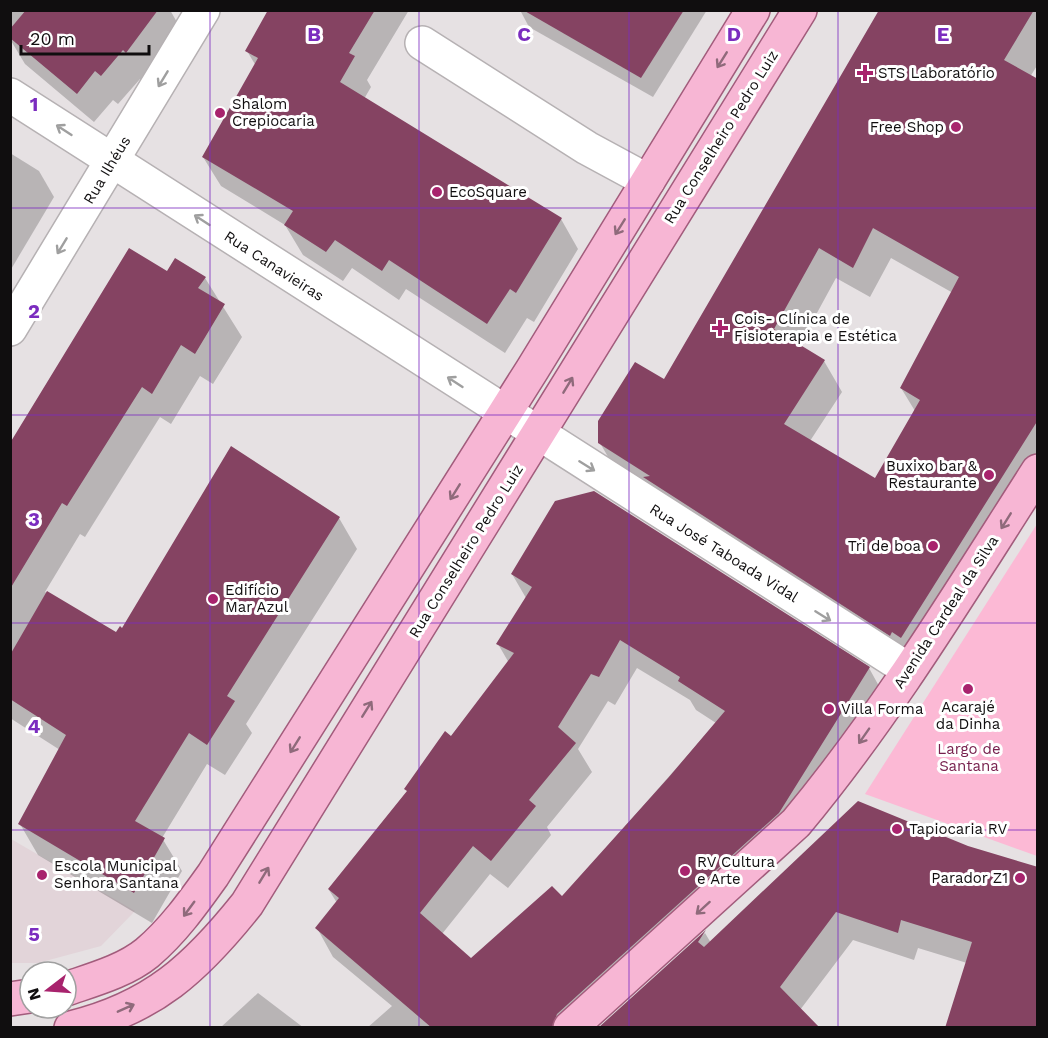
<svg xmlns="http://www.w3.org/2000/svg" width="1048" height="1038" viewBox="0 0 1048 1038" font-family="'Work Sans',sans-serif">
  <rect width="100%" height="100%" fill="#e6e1e3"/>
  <polygon fill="#e2d4d9" points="11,839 135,911 101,946 38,963 11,963"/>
  <polygon fill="#fcb9d5" points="1037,524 1037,856 865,794"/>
  <g fill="#0003" fill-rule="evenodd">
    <polygon points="10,10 170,10 182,31 143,81 140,79 118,104 113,100 94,122 25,64 10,39"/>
    <polygon points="285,10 409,10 367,80 371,87 364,99 561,219 578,249 534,322 527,318 505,353 406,289 399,300 352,268 343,281 303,255 285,225 221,186 203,157 256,66 247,51"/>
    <polygon points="520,10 707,10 653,97 529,27"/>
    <path d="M885,10h153v54l-8,13 8,4v396l-119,190 -301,-193 -18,-31 64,-62zM891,258l62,35 -52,95 14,23 -39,69 -66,-39 32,-49 -18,-31 -25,-15 37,-68 34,19z"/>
    <polygon points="10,153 39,171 54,197 10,271"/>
    <polygon points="129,250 167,273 205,278 242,337 213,384 200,376 171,424 160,417 85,537 80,534 45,592 116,634 339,518 357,549 246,724 252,733 225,775 207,764 162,838 182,871 152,923 38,855 20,824 60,750 10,718 10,446"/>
    <path d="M512,574l357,94 16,29 -90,145 -205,186h-223l25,-22 -59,-49 -16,-29 20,-25 -8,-13 180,-227 -11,-19 28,-46zM637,668l53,32 6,10 20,13 -154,175 -91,62 -29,-26 48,-60 18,14 43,-53 -4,-8 45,-55 -14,-23 30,-48 7,4z"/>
    <polygon points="968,847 1038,870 967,963 918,948 914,960 853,940 800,1010 601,1028 705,933 711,943"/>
    <polygon points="258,993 304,1028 220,1028"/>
  </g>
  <g fill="#854362" fill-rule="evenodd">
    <polygon points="26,10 158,10 126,53 123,50 101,76 95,71 77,94 10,38 10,29"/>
    <polygon points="268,10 375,10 349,53 355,56 340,82 562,218 516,293 510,289 487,324 389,260 382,271 335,240 326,252 284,225 293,211 202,157 258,58 245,51"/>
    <polygon points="523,10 684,10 641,78"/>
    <path d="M879,10h155l-30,50 34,19v341l-137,218 -9,-6 -2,4 -247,-159 7,-1 -52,-33v-22l37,-59 29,17zM873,228l86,49 -59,111 20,12 -45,78 -91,-54 41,-64 -51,-31 45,-81 34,20z"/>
    <polygon points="129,248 167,271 175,258 206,277 198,288 225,304 195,354 181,345 152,394 142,387 67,506 62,503 10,589 10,443"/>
    <polygon points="231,446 340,517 227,696 235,701 207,745 189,733 135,821 165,838 134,893 18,824 66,735 10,699 10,655 47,591 116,632 120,626 122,628"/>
    <path d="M594,491l276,176 -91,146 -222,201 -5,14h-120l-117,-100 24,-30 -11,-9 79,-98 -3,-2 41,-58 6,5 63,-83 -18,-9 36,-57 -21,-13 44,-73zM620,640l60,37 -2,4 47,30 -56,66 -107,119 -10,-10 -81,72 -51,-45 53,-67 18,15 45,-55 -7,-6 47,-57 -18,-16 33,-53 8,3z"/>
    <polygon points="858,801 968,846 1038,867 1038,1028 945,1028 972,942 901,920 898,933 836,912 780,987 820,1028 598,1028 706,930 698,942 704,947"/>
  </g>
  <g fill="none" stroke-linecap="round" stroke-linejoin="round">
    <g stroke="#b6b1b3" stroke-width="36">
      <g id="minor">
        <polyline points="422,43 587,148 648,181"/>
        <polyline points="10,95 909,670"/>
        <polyline points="10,329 203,10"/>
      </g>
    </g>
    <g stroke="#a25c7c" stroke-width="36">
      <g id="major">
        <path d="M66,989c26,-9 59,-18 81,-36 26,-22 46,-50 66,-78l319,-505 221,-360"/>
        <polyline points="10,999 30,996"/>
        <path d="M71,1028c82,-20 125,-60 176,-124l553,-894"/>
        <path d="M570,1028l226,-205c91,-109 165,-232 242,-352"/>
      </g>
    </g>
    <use href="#minor" stroke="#fff" stroke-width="33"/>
    <use href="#major" stroke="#f7b6d4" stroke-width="33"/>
  </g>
  <defs><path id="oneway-shaft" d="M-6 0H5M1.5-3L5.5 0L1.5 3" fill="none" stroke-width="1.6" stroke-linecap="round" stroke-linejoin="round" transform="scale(1.5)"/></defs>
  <g stroke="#8f6a7b">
    <use href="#oneway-shaft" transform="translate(722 60) rotate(122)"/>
    <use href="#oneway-shaft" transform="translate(620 227) rotate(122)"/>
    <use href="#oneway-shaft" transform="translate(568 385) rotate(-59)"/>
    <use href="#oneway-shaft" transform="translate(455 492) rotate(122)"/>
    <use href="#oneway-shaft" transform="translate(1006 521) rotate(122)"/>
    <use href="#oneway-shaft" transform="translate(367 709) rotate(-58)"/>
    <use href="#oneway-shaft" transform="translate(864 736) rotate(125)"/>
    <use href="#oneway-shaft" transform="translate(295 745) rotate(122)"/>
    <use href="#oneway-shaft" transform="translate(264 875) rotate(-59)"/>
    <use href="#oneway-shaft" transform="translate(703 908) rotate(138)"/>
    <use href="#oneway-shaft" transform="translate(189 909) rotate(126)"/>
    <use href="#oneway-shaft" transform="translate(126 1008) rotate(-24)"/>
  </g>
  <g stroke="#9f9f9f">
    <use href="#oneway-shaft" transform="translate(163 79) rotate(121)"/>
    <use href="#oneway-shaft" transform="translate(64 130) rotate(-147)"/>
    <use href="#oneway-shaft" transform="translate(202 220) rotate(-147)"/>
    <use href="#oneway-shaft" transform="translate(62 246) rotate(121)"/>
    <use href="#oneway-shaft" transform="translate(455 382) rotate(-147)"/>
    <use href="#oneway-shaft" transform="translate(587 466) rotate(32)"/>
    <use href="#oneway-shaft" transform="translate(823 616) rotate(32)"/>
  </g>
  <path fill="none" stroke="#7b2cbf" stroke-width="1.5" stroke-opacity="0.55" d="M210,10v1018M419,10v1018M629,10v1018M838,10v1018M10,208h1028M10,415h1028M10,623h1028M10,830h1028"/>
  <g fill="#a8236d" stroke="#fff" stroke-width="2">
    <path d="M862 64h6v6h6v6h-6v6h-6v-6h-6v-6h6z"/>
    <circle cx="220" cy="113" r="6"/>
    <circle cx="956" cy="127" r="6"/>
    <circle cx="437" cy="192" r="6"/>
    <path d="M717 319h6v6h6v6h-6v6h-6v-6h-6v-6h6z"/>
    <circle cx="989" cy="475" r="6"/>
    <circle cx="933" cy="546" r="6"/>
    <circle cx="213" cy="599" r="6"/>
    <circle cx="968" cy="689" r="6"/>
    <circle cx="829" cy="709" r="6"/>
    <circle cx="897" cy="829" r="6"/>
    <circle cx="685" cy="871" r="6"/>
    <circle cx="42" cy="875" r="6"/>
    <circle cx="1020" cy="878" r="6"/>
  </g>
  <g text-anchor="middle" stroke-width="6" stroke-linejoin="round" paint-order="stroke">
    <g font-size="15" fill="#100e0f" stroke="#fff" text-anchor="start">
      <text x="878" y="78">STS Laboratório</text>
      <text x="232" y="109">Shalom<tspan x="232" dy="17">Crepiocaria</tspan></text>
      <text x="944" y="132" text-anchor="end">Free Shop</text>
      <text x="449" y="197">EcoSquare</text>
      <text x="734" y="324">Cois- Clínica de<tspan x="734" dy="17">Fisioterapia e Estética</tspan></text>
      <text x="977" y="471" text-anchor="end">Buxixo bar &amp;<tspan x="977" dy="17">Restaurante</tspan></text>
      <text x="921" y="551" text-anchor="end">Tri de boa</text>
      <text x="225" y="595">Edifício<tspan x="225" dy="17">Mar Azul</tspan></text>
      <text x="968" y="712" text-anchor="middle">Acarajé<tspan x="968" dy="17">da Dinha</tspan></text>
      <text x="841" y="714">Villa Forma</text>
      <text x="909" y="834">Tapiocaria RV</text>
      <text x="697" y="867">RV Cultura<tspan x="697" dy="17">e Arte</tspan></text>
      <text x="54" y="871">Escola Municipal<tspan x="54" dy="17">Senhora Santana</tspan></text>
      <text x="1008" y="883" text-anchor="end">Parador Z1</text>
    </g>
    <g font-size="15" fill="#100e0f" stroke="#fff">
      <text transform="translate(721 137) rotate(-58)" y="5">Rua Conselheiro Pedro Luiz</text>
      <text transform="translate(107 170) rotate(-59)" y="5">Rua Ilhéus</text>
      <text transform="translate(274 266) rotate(33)" y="5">Rua Canavieiras</text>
      <text transform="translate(466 551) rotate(-58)" y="5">Rua Conselheiro Pedro Luiz</text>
      <text transform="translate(724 553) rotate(32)" y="5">Rua José Taboada Vidal</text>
      <text transform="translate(946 612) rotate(-57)" y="5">Avenida Cardeal da Silva</text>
    </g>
    <g font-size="15" fill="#77214e" stroke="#fff">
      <text x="969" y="754">Largo de<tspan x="969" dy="17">Santana</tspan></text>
    </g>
  </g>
  <g font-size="20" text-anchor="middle" font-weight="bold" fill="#7b2cbf" stroke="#fff" stroke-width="6" stroke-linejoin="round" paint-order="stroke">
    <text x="314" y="41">B</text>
    <text x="524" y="41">C</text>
    <text x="734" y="41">D</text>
    <text x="943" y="41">E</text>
    <text x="34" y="111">1</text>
    <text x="34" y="318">2</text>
    <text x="34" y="526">3</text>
    <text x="34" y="733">4</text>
    <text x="34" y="941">5</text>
  </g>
  <rect width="1048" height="1038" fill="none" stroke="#100e0f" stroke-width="24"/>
  <g transform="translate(48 990) rotate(253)"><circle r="28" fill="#ffffff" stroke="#9f9f9f" stroke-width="1.5"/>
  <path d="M0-4.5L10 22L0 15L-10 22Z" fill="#a8236d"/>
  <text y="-9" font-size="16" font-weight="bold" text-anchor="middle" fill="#100e0f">N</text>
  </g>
  <path d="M21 45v9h128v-9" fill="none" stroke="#100e0f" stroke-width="3"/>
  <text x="30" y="45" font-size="18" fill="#100e0f" stroke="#ffffff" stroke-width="4.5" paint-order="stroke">20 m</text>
</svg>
